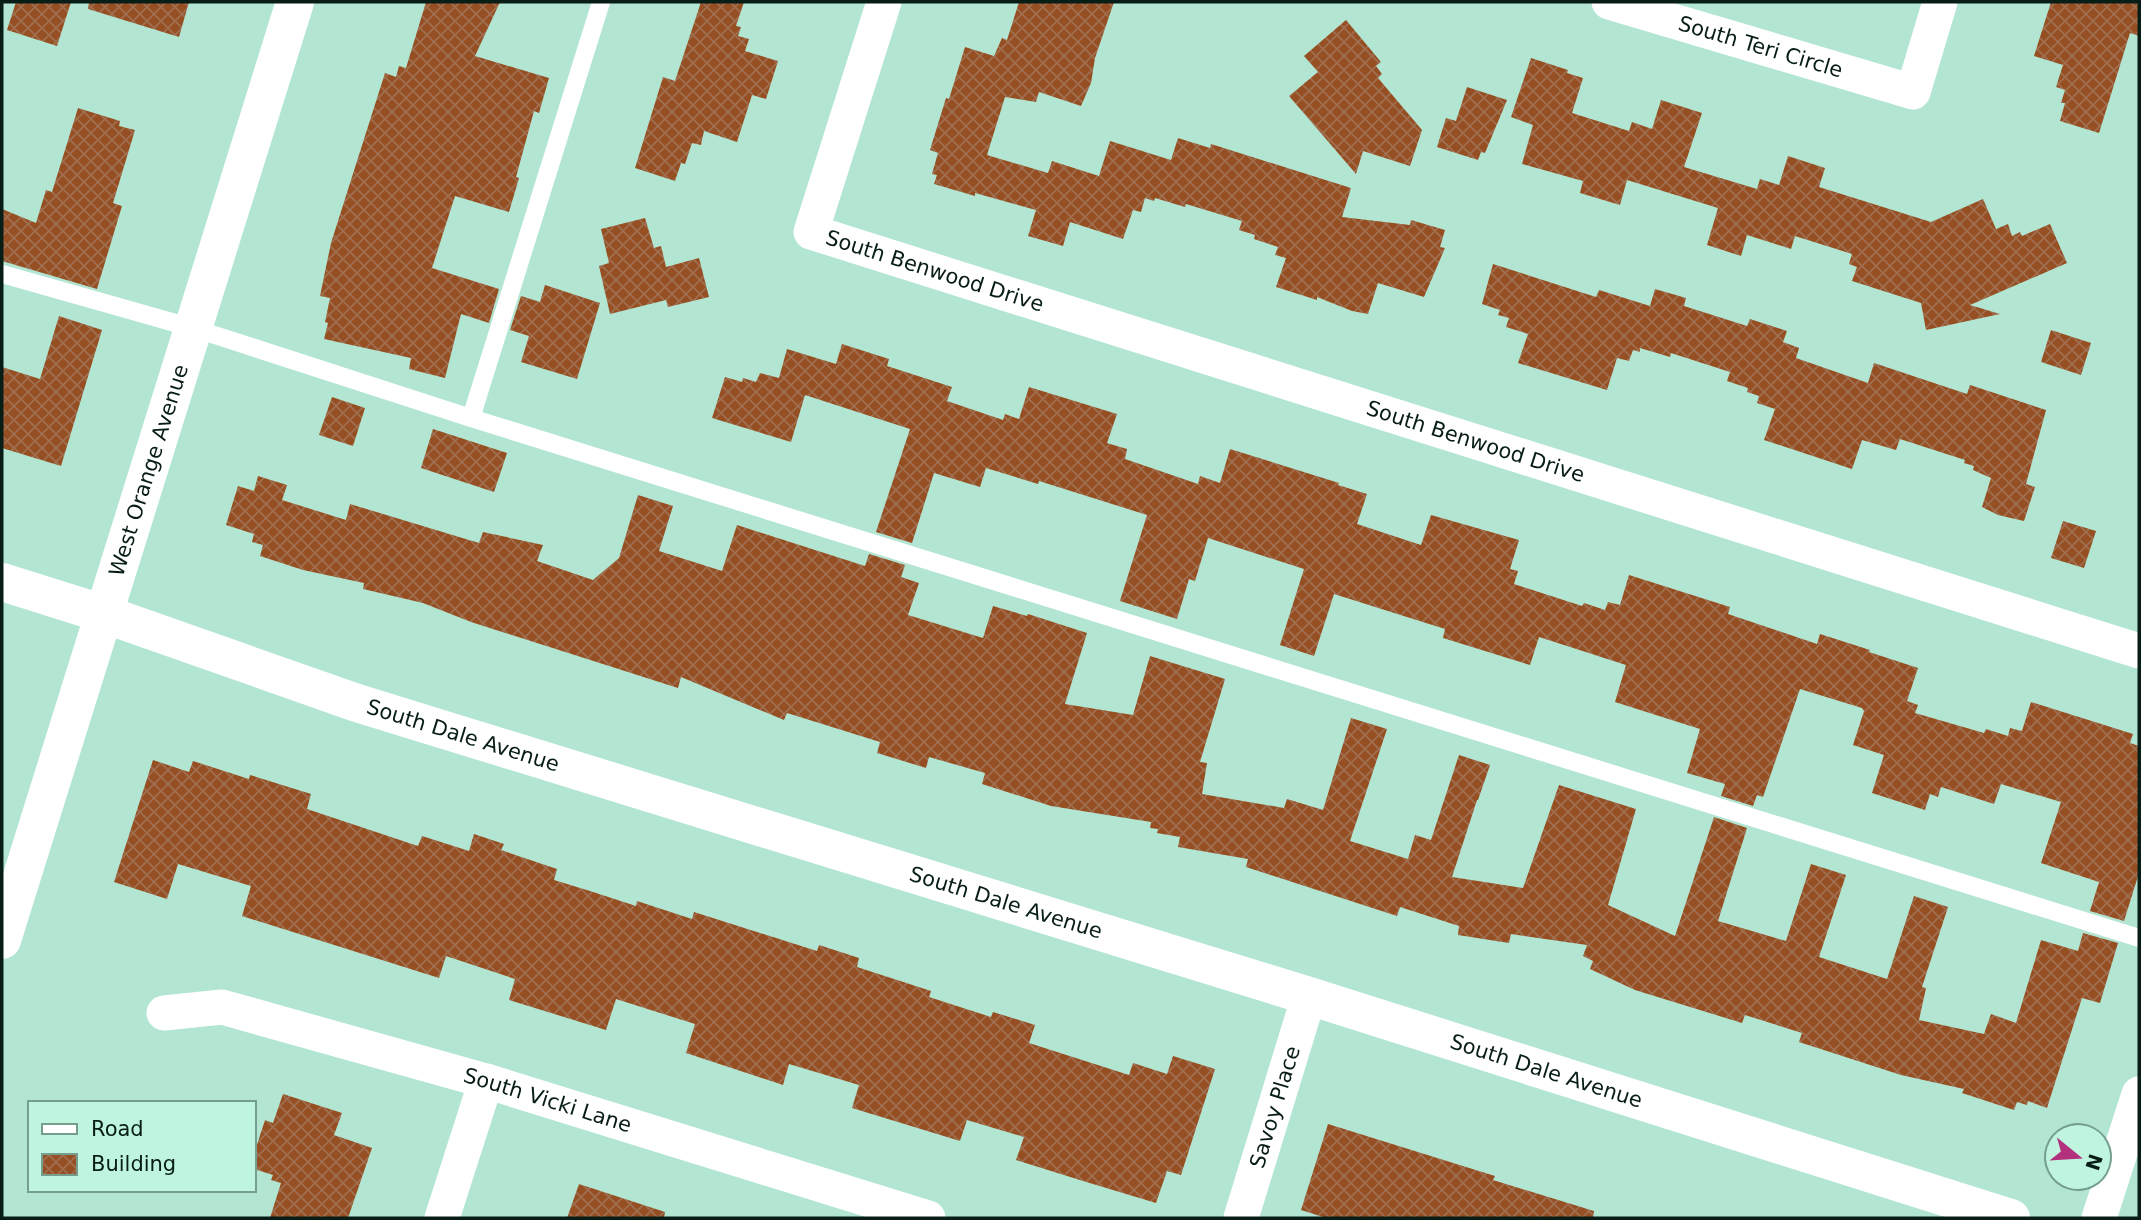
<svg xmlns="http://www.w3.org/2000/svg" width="2141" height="1220" viewBox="0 0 2141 1220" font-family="'DejaVu Sans',sans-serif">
  <defs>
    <pattern id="building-cross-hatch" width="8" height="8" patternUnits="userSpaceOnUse" patternTransform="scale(1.75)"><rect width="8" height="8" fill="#964f23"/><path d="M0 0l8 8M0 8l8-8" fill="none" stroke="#9f6f50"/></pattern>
  </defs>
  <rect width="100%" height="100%" fill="#b2e6d2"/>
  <g fill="url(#building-cross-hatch)">
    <polygon points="16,2 71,2 57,46 7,30"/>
    <polygon points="89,2 189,2 179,37 88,9"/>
    <polygon points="426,2 500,2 475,56 549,78 539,113 534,111 516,177 519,178 509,212 455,196 432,268 499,289 489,323 461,314 445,378 409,369 411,358 324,339 328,323 325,322 330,298 320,296 331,243 385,73 396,77 399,66 406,68"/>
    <polygon points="701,2 744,2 736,26 741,27 738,36 749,39 745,51 778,61 766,99 752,95 737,142 704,131 701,145 692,143 685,164 681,163 675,181 635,168 663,77 675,81"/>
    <polygon points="1019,2 1114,2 1095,58 1091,83 1081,106 1039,92 1036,102 1005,97 987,155 1048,173 1052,161 1099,176 1110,141 1171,160 1178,138 1210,148 1211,144 1351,188 1342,217 1410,225 1411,220 1445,230 1440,247 1445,248 1424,297 1378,283 1368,314 1352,311 1317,297 1317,300 1276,287 1286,258 1275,255 1278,247 1254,239 1255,235 1239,230 1242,221 1186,204 1185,207 1155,198 1154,201 1145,198 1141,212 1133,210 1123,239 1070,222 1063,246 1028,236 1036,210 975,193 975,196 934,184 937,175 932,174 938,153 930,150 946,98 949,99 965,47 994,56 1002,38 1007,40"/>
    <polygon points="2051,2 2139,2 2139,36 2130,33 2099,133 2060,121 2065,103 2061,103 2065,90 2056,87 2063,65 2034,56"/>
    <polygon points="1346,20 1381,62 1376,66 1382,74 1378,78 1422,130 1410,166 1363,151 1356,174 1289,96 1318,72 1304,56"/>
    <polygon points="1531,58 1568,70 1567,73 1583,78 1572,113 1629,131 1632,122 1652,129 1661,100 1702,113 1684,167 1757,189 1760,179 1779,185 1788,156 1825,168 1819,187 1931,222 1983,199 1996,229 2008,224 2012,236 2020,232 2022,236 2050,224 2067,263 1970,305 2000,314 1926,330 1921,303 1852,281 1857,267 1849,264 1852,254 1795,236 1791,249 1747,235 1741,256 1707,245 1718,208 1627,180 1620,205 1580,193 1583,181 1522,164 1533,125 1511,117"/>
    <polygon points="1467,87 1507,100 1485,153 1481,152 1478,160 1437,147 1446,118 1456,121"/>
    <polygon points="78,108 120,121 119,126 135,130 113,203 122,206 97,289 2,261 2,209 36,223 46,190 52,192"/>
    <polygon points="645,218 654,248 661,246 666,267 699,258 709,297 668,307 666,300 610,314 599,266 609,263 601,229"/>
    <polygon points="1493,264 1596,297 1599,290 1650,306 1655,289 1686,298 1684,306 1747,326 1750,319 1787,331 1783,342 1799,348 1796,358 1868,383 1874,363 1967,394 1970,385 2046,410 2026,484 2035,487 2024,521 1998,515 1982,507 1991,478 1973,470 1974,466 1964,463 1965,460 1900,439 1896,450 1862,440 1852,469 1764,440 1775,409 1757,403 1759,396 1747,392 1748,388 1727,381 1730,372 1671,353 1670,357 1640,348 1640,352 1633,350 1629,361 1617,358 1607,390 1518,363 1528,334 1506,327 1509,318 1498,315 1500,310 1482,304"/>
    <polygon points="545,285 600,303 577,379 521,362 529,336 510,330 521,296 540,302"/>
    <polygon points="59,316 102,330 61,466 2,448 2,367 40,379"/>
    <polygon points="2051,330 2091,343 2081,375 2041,362"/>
    <polygon points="842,344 889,359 887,366 952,387 947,401 1003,420 1005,414 1019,419 1029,387 1117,414 1107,443 1127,449 1125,459 1198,484 1200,476 1220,483 1230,449 1339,483 1338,485 1367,494 1357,524 1421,545 1431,515 1519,540 1510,569 1518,571 1514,584 1582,606 1584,603 1605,610 1608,602 1620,605 1629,575 1730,607 1728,614 1817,644 1820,634 1870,650 1869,652 1918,668 1907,701 1918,705 1915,713 1984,733 1986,729 2008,736 2010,728 2022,731 2031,702 2133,734 2130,743 2139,746 2139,873 2124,921 2090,911 2099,882 2041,863 2061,802 2001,784 1994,804 1941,787 1938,797 1930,794 1925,810 1872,793 1884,755 1853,745 1864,711 1862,708 1800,689 1763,797 1757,795 1753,806 1721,796 1725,784 1687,773 1700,729 1615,702 1626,665 1539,637 1530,665 1443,638 1445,629 1334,594 1314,656 1280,645 1304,569 1208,538 1195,581 1189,579 1177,619 1120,601 1147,515 1039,481 1038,484 986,468 980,487 934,473 912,543 876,532 910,429 805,395 791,442 712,418 725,377 742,382 743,378 756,382 760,373 779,378 787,349 836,364"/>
    <polygon points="332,397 365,408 353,446 319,435"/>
    <polygon points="433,429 507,453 494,492 421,468"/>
    <polygon points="258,476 287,485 282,500 346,520 350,504 479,543 483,532 543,545 537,561 593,580 619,558 638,495 673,506 659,551 722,571 737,525 865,566 869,554 905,565 901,577 919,583 908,615 983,638 993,606 1027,616 1028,614 1087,633 1065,704 1133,715 1150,656 1225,679 1200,762 1207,763 1202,794 1284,808 1287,799 1323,810 1351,718 1387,729 1350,841 1408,859 1415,835 1431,840 1459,755 1490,765 1478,800 1477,800 1452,877 1523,888 1559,785 1636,809 1608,905 1675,936 1714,817 1747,828 1718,921 1786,941 1811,864 1846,875 1819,957 1887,979 1914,896 1948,907 1922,987 1926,988 1919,1020 1984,1034 1991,1014 2016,1023 2041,940 2078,951 2083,933 2118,943 2100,1003 2082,998 2047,1108 2028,1101 2027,1105 2017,1102 2014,1110 1962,1093 1964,1089 1901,1075 1799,1042 1802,1033 1745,1015 1742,1023 1635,990 1590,969 1593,961 1583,956 1587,945 1511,934 1509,943 1458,935 1459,926 1400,907 1397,916 1246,867 1248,859 1178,847 1180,837 1157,833 1158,829 1150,828 1151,822 1051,806 982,784 985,773 929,757 926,768 877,753 880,742 787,713 784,720 681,677 678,688 471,622 423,603 363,589 364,583 303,570 260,556 263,545 252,542 254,534 226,525 238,486 254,491"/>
    <polygon points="2063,521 2096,531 2084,568 2051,558"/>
    <polygon points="153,760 189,772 193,761 249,779 250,775 311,794 307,809 418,846 422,836 469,851 474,834 504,844 501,850 557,869 554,880 590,891 636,906 637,901 692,919 694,912 817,951 819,945 859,958 857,967 931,991 929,997 991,1017 993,1012 1035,1025 1029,1043 1129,1075 1133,1063 1167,1074 1173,1056 1215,1069 1181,1175 1167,1171 1156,1203 1083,1181 1016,1160 1024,1137 967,1120 960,1141 852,1108 859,1085 789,1064 783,1085 686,1053 695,1024 616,999 606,1030 509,1000 515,979 446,956 439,978 242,916 251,886 178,864 167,899 114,882"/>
    <polygon points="283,1094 342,1113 334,1135 372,1148 348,1218 270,1218 281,1183 271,1180 273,1175 254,1169 254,1154 265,1120 273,1123"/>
    <polygon points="1328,1124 1495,1176 1493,1180 1594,1211 1593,1218 1326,1218 1301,1210"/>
    <polygon points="579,1184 665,1212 664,1218 567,1218"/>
  </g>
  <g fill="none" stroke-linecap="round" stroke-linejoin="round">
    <g stroke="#fff" stroke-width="18">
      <polyline points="2,274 193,328 471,418 2139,938"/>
      <polyline points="471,418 601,2"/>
    </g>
    <g stroke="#fff" stroke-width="35">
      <path id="s1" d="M884,2l-73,230 1328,419"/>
      <path id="s2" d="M1609,2l304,90 27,-90"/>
      <path id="s3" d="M164,1013l58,-6 264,74 442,137"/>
      <polyline points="442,1218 486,1081"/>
      <path id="s4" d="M1241,1218l68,-222"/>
      <polyline points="2099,1218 2139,1094"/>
    </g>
    <g stroke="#fff" stroke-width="38">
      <path id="s5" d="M2,582l102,32 253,89 952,293 702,222"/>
      <path id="s6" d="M2,940l293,-938"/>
    </g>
  </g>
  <g text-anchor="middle" stroke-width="7" stroke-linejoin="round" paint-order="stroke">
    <g font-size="21" fill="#081d16" stroke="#bff4df">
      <text dy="7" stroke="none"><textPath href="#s2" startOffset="158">South Teri Circle</textPath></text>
      <text dy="7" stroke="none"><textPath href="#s1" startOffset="371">South Benwood Drive</textPath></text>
      <text dy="7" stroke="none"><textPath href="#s1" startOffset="938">South Benwood Drive</textPath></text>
      <text dy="7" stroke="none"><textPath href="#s6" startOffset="492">West Orange Avenue</textPath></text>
      <text dy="7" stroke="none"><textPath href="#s5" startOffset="486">South Dale Avenue</textPath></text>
      <text dy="7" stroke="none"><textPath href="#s5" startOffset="1054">South Dale Avenue</textPath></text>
      <text dy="7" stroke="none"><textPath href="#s5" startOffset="1620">South Dale Avenue</textPath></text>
      <text dy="7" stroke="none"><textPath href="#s3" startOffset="397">South Vicki Lane</textPath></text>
      <text dy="7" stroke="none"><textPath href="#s4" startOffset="116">Savoy Place</textPath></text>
    </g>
  </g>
  <rect width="2141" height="1220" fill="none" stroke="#081d16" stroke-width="7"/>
  <rect x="28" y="1101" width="228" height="91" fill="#bff4df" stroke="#769e8f" stroke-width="2"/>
  <rect x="42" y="1124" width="35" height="10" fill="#ffffff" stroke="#769e8f" stroke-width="2"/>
  <text x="91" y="1136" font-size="21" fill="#081d16">Road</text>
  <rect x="42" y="1154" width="35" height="21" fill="url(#building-cross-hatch)" stroke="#769e8f" stroke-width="2"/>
  <text x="91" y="1171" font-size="21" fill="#081d16">Building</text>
  <g transform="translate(2078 1157) rotate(108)"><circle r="33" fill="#bff4df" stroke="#769e8f" stroke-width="2"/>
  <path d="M0-5L12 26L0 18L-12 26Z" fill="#b3317c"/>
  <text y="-10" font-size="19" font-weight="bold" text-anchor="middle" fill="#081d16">N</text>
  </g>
</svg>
